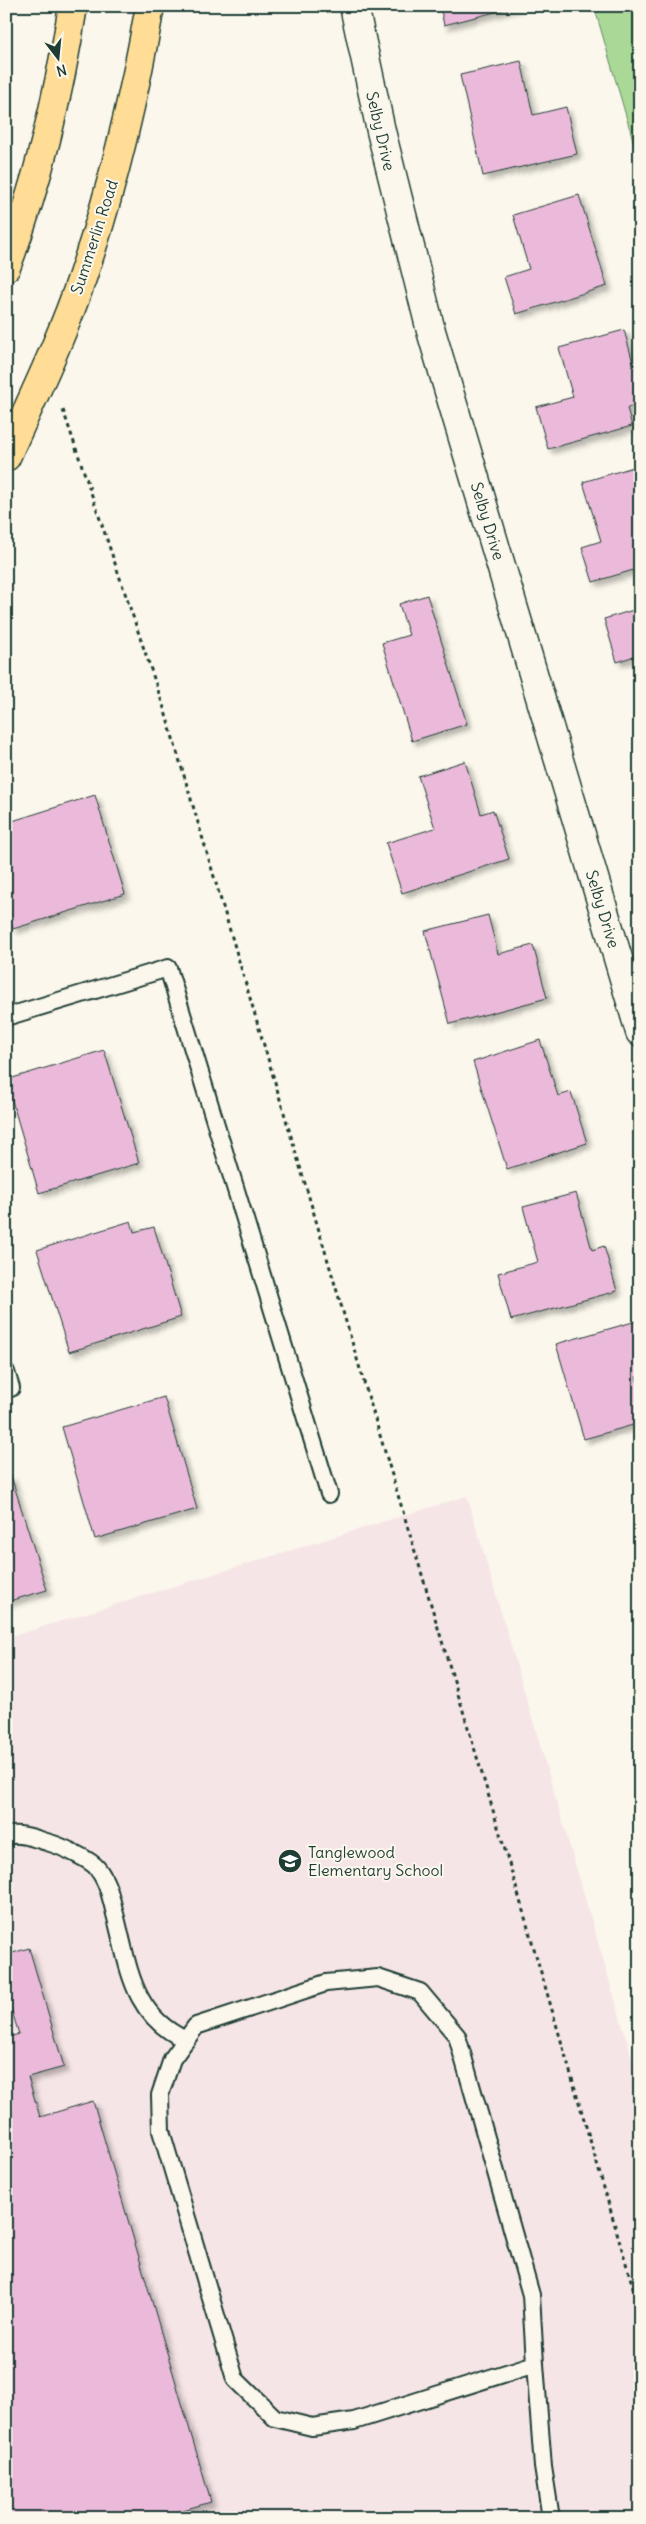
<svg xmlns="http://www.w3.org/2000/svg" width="646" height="2524" viewBox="0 0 646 2524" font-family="Delius,sans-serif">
  <defs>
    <filter id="shadow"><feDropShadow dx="4.5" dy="4.5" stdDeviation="2.5" flood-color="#0004"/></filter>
  </defs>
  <rect width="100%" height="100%" fill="#fbf7ec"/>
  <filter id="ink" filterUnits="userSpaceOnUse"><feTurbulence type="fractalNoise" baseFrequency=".02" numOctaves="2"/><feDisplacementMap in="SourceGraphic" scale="10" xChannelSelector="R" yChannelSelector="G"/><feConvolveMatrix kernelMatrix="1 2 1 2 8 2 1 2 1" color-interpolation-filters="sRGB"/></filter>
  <g filter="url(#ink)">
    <polygon fill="#f6e5e7" points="467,1496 640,2085 640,2518 6,2518 6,1638"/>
    <polygon fill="#a9d897" stroke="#648a66" points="594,6 640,6 640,164"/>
    <g fill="#ebbada" stroke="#1f3d34" filter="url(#shadow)">
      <polygon points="440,6 519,6 444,25"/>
      <polygon points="521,61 533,115 566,107 577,154 483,176 460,75"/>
      <polygon points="579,195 607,286 516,314 504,277 529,269 513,215"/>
      <polygon points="624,330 634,366 640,364 640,404 627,408 632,426 548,449 536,407 573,397 559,348"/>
      <polygon points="640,465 640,568 593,582 582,547 601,541 583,482"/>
      <polygon points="427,595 467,724 412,741 382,643 409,635 399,604"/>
      <polygon points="640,608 640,654 617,662 604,619"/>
      <polygon points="465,761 481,814 493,810 509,859 402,893 386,843 435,828 418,776"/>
      <polygon points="95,795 125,894 13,929 6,907 6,823"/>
      <polygon points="488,915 498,954 533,945 547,998 450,1024 425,931"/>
      <polygon points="540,1040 558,1096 571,1092 587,1143 507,1169 473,1062"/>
      <polygon points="104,1050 139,1163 39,1193 6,1080"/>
      <polygon points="576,1193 592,1250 604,1246 617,1291 511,1320 498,1273 538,1262 523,1207"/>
      <polygon points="131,1221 134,1232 154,1227 181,1317 69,1352 37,1250"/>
      <polygon points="640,1320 640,1376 636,1377 640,1391 640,1423 584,1439 556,1344"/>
      <polygon points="164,1397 197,1509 95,1539 62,1427"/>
      <polygon points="11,1476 47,1590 6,1602 6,1478"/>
      <polygon points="29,1948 64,2067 28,2077 40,2117 93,2101 211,2502 155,2518 6,2518 6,2038 19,2034 6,1992 6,1955"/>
    </g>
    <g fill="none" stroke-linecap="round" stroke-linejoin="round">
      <g stroke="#1f3d34" stroke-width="20">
        <g id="service">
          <polyline points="6,1017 168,968 329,1494"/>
          <polyline points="6,1372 11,1388 6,1389"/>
          <path d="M6,1836c15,-4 30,3 44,7 11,3 41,17 47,25 11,14 14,30 18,46 14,52 16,101 71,126"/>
          <polygon points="378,1978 420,1992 457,2036 531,2295 535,2364 354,2421 312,2427 275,2418 235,2379 161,2131 160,2095 172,2059 196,2026 326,1983"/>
          <polyline points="535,2364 543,2467 551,2518"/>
        </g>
      </g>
      <g stroke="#1f3d34" stroke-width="31">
        <polyline id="minor" points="354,6 381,131 431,331 640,1032"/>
      </g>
      <g stroke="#1f3d34" stroke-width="31">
        <g id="primary">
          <path d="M6,267c32,-83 53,-173 67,-261"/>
          <path d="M6,457c27,-60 56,-119 77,-182 30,-88 51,-177 67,-269"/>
        </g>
      </g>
      <polyline stroke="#1f3d34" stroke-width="3" stroke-dasharray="4 4" stroke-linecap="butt" points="63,410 164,708 360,1369 514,1880 640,2311"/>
      <use href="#service" stroke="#fbf7ec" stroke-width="16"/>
      <use href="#minor" stroke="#fbf7ec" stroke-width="28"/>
      <use href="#primary" stroke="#ffdd96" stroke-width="28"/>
    </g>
  </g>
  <defs>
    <g id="school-disc" transform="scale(1.25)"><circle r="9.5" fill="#1f3d34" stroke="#fbf7ec"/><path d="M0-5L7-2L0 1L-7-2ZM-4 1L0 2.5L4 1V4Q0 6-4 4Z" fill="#fff"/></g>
  </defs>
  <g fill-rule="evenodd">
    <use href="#school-disc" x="290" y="1861"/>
  </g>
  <g text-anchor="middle" stroke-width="4" stroke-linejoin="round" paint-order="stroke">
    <g font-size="16" fill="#1f3d34" stroke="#fbf7ec">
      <text transform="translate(381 131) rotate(77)" y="6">Selby Drive</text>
      <text transform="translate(94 237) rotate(-72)" y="6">Summerlin Road</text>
      <text transform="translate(488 521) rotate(73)" y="6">Selby Drive</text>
      <text transform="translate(603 909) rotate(73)" y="6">Selby Drive</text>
    </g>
    <g font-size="16" fill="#1f3d34" stroke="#fbf7ec" text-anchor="start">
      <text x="308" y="1858">Tanglewood<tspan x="308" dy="18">Elementary School</tspan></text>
    </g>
  </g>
  <rect width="646" height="2524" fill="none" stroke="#fbf7ec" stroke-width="25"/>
  <rect x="12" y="12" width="621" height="2499" fill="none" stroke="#1f3d34" stroke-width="2" filter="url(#ink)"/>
  <g transform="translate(58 58) rotate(164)" stroke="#fbf7ec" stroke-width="4" paint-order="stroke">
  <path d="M0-4L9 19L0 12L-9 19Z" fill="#1f3d34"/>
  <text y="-8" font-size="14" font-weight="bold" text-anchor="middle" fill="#1f3d34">N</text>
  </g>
</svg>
